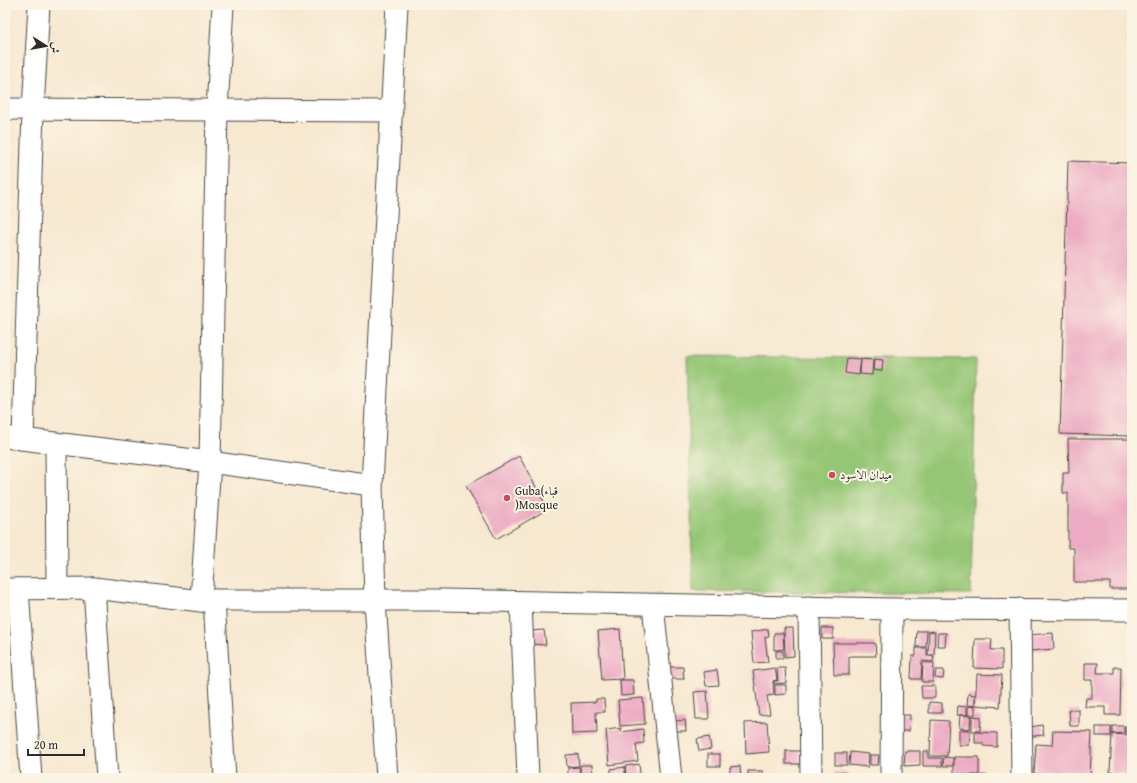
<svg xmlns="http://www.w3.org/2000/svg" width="1137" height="783" viewBox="0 0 1137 783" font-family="'Gentium Book Plus',Amiri,serif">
  <rect width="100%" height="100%" fill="#fcf5e5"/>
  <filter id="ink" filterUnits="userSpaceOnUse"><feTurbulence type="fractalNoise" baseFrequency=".025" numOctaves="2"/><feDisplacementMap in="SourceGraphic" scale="8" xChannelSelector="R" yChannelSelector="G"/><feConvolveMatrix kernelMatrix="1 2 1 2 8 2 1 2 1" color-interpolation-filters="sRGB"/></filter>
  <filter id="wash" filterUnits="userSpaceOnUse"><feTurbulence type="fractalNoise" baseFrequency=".012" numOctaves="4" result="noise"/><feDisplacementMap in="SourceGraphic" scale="16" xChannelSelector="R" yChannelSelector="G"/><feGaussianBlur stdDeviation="0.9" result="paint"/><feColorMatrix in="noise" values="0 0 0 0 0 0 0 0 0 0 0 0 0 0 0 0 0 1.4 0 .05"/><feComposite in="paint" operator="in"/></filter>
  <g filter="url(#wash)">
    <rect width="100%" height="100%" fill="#f7e8d0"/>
    <polygon fill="#95c675" stroke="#607850" points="687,356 976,359 971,594 693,591"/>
    <g id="blocks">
      <g fill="#ecaac3">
        <polygon points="1068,161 1132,163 1132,436 1060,434"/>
        <polygon points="847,358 861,359 859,375 845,373"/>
        <polygon points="861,359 873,360 872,375 860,374"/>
        <polygon points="874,359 883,360 882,371 873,370"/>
        <polygon points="1068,439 1132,439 1132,589 1110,589 1110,582 1074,582 1074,548 1068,548 1068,493 1063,493 1063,473 1069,473"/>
        <polygon points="519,456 548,509 496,539 466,486"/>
        <polygon points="784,628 793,628 794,656 785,657"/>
        <rect x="822" y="628" width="11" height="11"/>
        <polygon points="620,629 623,679 602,680 598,631"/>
        <polygon points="768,629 769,636 765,637 768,662 754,663 751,632"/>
        <polygon points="544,630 546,645 530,644 530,631"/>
        <polygon points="917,631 927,631 926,647 916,647"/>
        <polygon points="929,631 935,632 934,655 928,655"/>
        <polygon points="774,633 783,633 784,649 774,650"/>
        <polygon points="938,633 946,633 945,646 937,646"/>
        <polygon points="1053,633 1054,649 1030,651 1029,635"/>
        <polygon points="975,639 992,639 991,650 1002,650 1002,669 974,668"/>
        <polygon points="833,643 875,643 876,656 849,656 849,675 834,675"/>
        <polygon points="916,648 927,648 927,656 934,656 933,662 922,661 921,679 911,679 912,656 916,656"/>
        <rect x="776" y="651" width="7" height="7"/>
        <polygon points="923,663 934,663 933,682 922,682"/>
        <polygon points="1085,663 1098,663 1097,673 1114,673 1114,667 1121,667 1120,715 1105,715 1105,707 1085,707 1086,698 1092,698 1092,680 1085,680"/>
        <polygon points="669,667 683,667 684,679 669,679"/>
        <polygon points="775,668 777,680 773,681 774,695 767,696 770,714 759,715 753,671"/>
        <polygon points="777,668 785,668 786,683 774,684 774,681 778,681"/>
        <polygon points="717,670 719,685 706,686 704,672"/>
        <polygon points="936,670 944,670 943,679 935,678"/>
        <polygon points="977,674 1002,675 1000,707 975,705"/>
        <polygon points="620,680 633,680 634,695 621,696"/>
        <polygon points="775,685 786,685 786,694 775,695"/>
        <polygon points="921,686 935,686 935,698 922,698"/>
        <polygon points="707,691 709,719 696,719 694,692"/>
        <polygon points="968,694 975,695 975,706 967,705"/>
        <polygon points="643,698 645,724 620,726 618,700"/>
        <polygon points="596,699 604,699 605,712 596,712 597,733 572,734 571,703 596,702"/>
        <polygon points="929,702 942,703 942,713 929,713"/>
        <polygon points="958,706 967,707 967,715 957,715"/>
        <polygon points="968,706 975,707 975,715 968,715"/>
        <polygon points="1069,710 1079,710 1079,726 1070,726"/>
        <polygon points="901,715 910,715 909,731 901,731"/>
        <polygon points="960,715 971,716 970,729 959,728"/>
        <polygon points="972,716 981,717 980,731 972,731"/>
        <polygon points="685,720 686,731 676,731 675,721"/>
        <polygon points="931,720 949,721 947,756 930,756"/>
        <polygon points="767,722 769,752 746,754 745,723"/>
        <polygon points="1042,725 1044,735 1032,736 1030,727"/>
        <polygon points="1112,726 1124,726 1124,733 1112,734"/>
        <polygon points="1125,726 1132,726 1132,732 1125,733"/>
        <rect x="1096" y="727" width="15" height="9"/>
        <polygon points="621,728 621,732 643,729 644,743 636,744 638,761 609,765 606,730"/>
        <polygon points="959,730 970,730 969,745 959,745"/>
        <polygon points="1053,731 1092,732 1090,777 1034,774 1036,744 1052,745"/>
        <polygon points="975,732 997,733 997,747 983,746 983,743 975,743"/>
        <polygon points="1112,734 1132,735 1132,773 1110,772"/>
        <polygon points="709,737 711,749 699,751 697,739"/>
        <rect x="786" y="751" width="14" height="13"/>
        <polygon points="905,751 920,751 920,765 904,766"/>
        <polygon points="923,751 928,751 928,758 942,758 942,766 923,766"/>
        <polygon points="850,752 869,754 868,767 849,765"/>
        <rect x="835" y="753" width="12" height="12"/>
        <polygon points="578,754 579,766 567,767 566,755"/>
        <rect x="708" y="754" width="12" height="12"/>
        <polygon points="870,755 879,755 878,765 870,765"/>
        <polygon points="944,757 953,758 953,766 943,766"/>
        <rect x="954" y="757" width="25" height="18"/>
        <polygon points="639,764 640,774 626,775 625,766"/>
        <polygon points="582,765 592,765 593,777 581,778 580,766"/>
        <polygon points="740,766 741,778 730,778 730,767"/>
        <polygon points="579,767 580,778 568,778 568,768"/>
        <polygon points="625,767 625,776 646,774 647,778 611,778 611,769"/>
        <rect x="748" y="771" width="15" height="7"/>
        <polygon points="835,772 847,773 847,778 834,778"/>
        <rect x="1109" y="774" width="12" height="4"/>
        <polygon points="1123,774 1132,775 1131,778 1123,778"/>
        <polygon points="981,775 996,776 996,778 980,778"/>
      </g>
    </g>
  </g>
  <g filter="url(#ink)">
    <use href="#blocks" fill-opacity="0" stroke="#4a4744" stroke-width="1"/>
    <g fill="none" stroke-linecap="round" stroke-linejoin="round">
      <g stroke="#4a4744" stroke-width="23">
        <g id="minor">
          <polyline points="5,109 392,111"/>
          <polyline points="5,437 210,462 372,485"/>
          <polyline points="23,439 33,110 39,5"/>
          <polyline points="56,443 57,588"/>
          <polyline points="94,588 107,778"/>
          <polyline points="5,589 94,588 201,601 214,600 444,600 892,609 1132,610"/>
          <polyline points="18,589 31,778"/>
          <polyline points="214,600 225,778"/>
          <polyline points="201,601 210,462 217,110 223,5"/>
          <polyline points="521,602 528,778"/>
          <polyline points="653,605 671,778"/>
          <polyline points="809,607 811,778"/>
          <polyline points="1020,609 1022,778"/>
          <polyline points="387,778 375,601 372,485 397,5"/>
          <polyline points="891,778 892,609"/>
        </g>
      </g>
      <use href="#minor" stroke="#fff" stroke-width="21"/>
    </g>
  </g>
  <g fill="#d1495b" stroke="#fcf5e5" stroke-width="1.5">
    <circle cx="832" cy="475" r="4"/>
    <circle cx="507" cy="498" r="4"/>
  </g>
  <g text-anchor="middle" stroke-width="4" stroke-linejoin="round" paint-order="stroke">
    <g font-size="12" fill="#2b2b2b" stroke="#fcf5e5" text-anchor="start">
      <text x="840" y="479">ميدان الاسود</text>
      <text x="515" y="495">Guba(قباء<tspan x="515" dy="14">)Mosque</tspan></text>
    </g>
  </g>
  <rect width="1137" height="783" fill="none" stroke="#fcf5e5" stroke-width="20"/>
  <g transform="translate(46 46) rotate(101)" stroke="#fcf5e5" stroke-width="3" paint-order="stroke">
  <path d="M0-3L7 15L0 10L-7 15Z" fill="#2b2b2b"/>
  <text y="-6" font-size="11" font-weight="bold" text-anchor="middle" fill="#2b2b2b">ش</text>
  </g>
  <path d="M28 749v6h56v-6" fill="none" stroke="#2b2b2b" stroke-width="2"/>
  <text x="34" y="749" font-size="12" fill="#2b2b2b" stroke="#fcf5e5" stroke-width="3" paint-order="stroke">20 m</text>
</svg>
